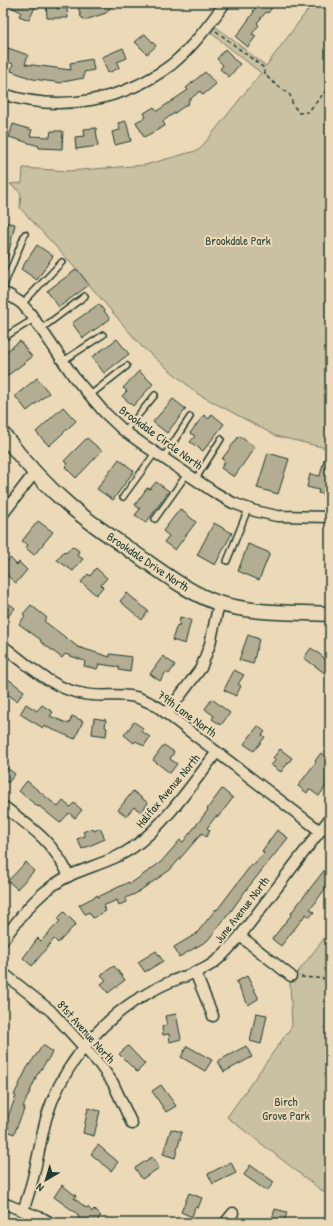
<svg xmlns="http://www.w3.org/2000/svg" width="333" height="1226" viewBox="0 0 333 1226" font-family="'Patrick Hand',sans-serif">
  <rect width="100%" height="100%" fill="#ecd9b7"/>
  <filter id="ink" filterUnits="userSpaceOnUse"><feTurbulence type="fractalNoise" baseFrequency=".025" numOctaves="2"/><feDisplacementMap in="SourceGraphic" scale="8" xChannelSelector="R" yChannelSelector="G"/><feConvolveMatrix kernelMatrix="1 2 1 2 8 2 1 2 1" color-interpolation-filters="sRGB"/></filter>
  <g filter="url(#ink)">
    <g fill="#cac0a2" stroke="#747e6b">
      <polygon points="313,3 330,3 330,449 276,436 198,394 142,347 69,261 20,208 21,193 10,184 22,183 23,168 68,171 145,165 199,150 261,73 211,33 216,27 266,66"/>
      <polygon points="330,931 330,1197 227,1117 292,1026 290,982"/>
    </g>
    <g fill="#b3ae93" stroke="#1f3d34">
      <polygon points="3,3 37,3 29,20 19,16 21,12"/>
      <polygon points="46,3 57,3 57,9 67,8 68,18 47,18"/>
      <polygon points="77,3 110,3 111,7 106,13 85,20 81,17"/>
      <polygon points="259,3 275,3 268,13 266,12 257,23 259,25 252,34 256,36 248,47 236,37 254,12 253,11"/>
      <polygon points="145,34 156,46 147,54 135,42"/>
      <polygon points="8,48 28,55 25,64 71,70 70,63 92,59 94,70 84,72 84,78 62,82 62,83 33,79 11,71 13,64 4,60"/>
      <polygon points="123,48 127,58 117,62 119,68 108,73 102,57"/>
      <polygon points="225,49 232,56 231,57 240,64 229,77 220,69 223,65 217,59"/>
      <polygon points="205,72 216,84 203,95 200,91 188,101 189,103 163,121 165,126 144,137 136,122 146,117 144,113 154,107 157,111 188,90 186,88"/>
      <polygon points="126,121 131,141 115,145 112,132 120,130 118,123"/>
      <polygon points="13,124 32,130 30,136 50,137 51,131 63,131 62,149 39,148 39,146 9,137"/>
      <polygon points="96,128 98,146 76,149 75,137 85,136 84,129"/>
      <polygon points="3,222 15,224 6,265 3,265"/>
      <polygon points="37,245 53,256 37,280 21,269"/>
      <polygon points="77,269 89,285 59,307 47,291"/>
      <polygon points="99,304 110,319 83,338 72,323"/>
      <polygon points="117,339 129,354 104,373 92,357"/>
      <polygon points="20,341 32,357 3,379 3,354"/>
      <polygon points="139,371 153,384 133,406 122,396 127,391 123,388"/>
      <polygon points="37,378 49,393 27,411 15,396"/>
      <polygon points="173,399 186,409 167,433 153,422"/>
      <polygon points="63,407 76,421 49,446 36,432"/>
      <polygon points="212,414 224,424 203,451 190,442 195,436 190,433 204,415 209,419"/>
      <polygon points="239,436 255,447 234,477 221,468 225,462 222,459"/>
      <polygon points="87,438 102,451 76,478 65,467 68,464 64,461"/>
      <polygon points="268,453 289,459 278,494 257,488"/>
      <polygon points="119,459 134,471 113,500 97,489"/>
      <polygon points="324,459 330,460 330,488 328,495 318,493 319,490 307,487 310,474 320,476"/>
      <polygon points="156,482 169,491 146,523 135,515 140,509 135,505 147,488 150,489"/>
      <polygon points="180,509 196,522 175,550 164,542 169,536 163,531"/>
      <polygon points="38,521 53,532 34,555 26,548 28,545 22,541"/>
      <polygon points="214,523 232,533 215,565 197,555"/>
      <polygon points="248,544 270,553 259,580 238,571"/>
      <polygon points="72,546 79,551 77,555 83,559 73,571 57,560 64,551 66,553"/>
      <polygon points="10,558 17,565 19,562 27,570 16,583 3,572 3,566"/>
      <polygon points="96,568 107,578 101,585 103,587 96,595 81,582 88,574 90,576"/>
      <polygon points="127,593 148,611 142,620 120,601"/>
      <polygon points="3,599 15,608 3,623"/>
      <polygon points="31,605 47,618 44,621 78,647 110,657 110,654 132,657 130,672 119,670 119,667 99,664 97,669 84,666 85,661 65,654 62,658 40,641 41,640 19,624 25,616 23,614"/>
      <polygon points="180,617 191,620 185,644 172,640 177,625 179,626"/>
      <polygon points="248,635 259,639 253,664 239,660"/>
      <polygon points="311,648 330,662 330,677 304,658"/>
      <polygon points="163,656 175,665 169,674 166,672 160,681 150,674"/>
      <polygon points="234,670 244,675 238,684 241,686 236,696 224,690"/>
      <polygon points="8,679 24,691 17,701 3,691 3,683 5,684"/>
      <polygon points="212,699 230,713 221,725 212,719 214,716 205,709"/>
      <polygon points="26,704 37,711 42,705 53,712 50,716 69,724 72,716 83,721 75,739 44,726 43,728 20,714"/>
      <polygon points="94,718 106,720 105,727 107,728 106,736 92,734"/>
      <polygon points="134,722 143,728 141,731 150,737 144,746 136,741 134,743 124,735"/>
      <polygon points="258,726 265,732 262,735 265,737 254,751 244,744"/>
      <polygon points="164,745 174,752 170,759 177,764 170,773 153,760"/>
      <polygon points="280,749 292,758 281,772 271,765 276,760 273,758"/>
      <polygon points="321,753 330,760 330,780 319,796 309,789 307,793 298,786 316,762 315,761"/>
      <polygon points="3,765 15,774 8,783 3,779"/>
      <polygon points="27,781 58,807 63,801 70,807 74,803 82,810 75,818 69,813 60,823 39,806 38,807 19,791"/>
      <polygon points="222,789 233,798 218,817 216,816 207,828 210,831 206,837 202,833 170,870 135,894 125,898 126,902 119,905 117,900 103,906 106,911 93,918 89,912 85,914 79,905 98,895 98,897 129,882 130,884 161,862 180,840 183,842 208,810 207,809"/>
      <polygon points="133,791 148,803 141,812 134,807 126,816 118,810"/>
      <polygon points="92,828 94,831 100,828 105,839 82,849 77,839 85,836 83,832"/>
      <polygon points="277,830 288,838 246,890 231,911 207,941 179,957 174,947 196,934 216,909 217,910 252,864 253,865 264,853 262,851"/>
      <polygon points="26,862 34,871 17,889 8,881"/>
      <polygon points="326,868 330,871 330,882 317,900 317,901 310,909 314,912 310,917 306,914 281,946 272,939 292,914 291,913"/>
      <polygon points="64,912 76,924 58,943 54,939 32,966 23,958 38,938 41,941 60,921 57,919"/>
      <polygon points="156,951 163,961 145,972 138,962"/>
      <polygon points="114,966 125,980 108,993 101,984 106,980 101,975"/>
      <polygon points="247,976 258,997 258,999 248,1005 236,982"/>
      <polygon points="256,1013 267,1015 261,1044 250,1041"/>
      <polygon points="176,1014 181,1039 170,1042 169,1034 163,1035 162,1027 167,1025 165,1016"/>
      <polygon points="43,1045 53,1052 35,1078 36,1078 23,1107 25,1107 14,1134 3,1129 16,1096 14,1095 27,1068"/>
      <polygon points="128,1046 145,1064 137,1072 119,1054"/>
      <polygon points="187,1046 212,1060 205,1071 181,1057"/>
      <polygon points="246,1046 252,1057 224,1072 218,1061"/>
      <polygon points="161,1085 176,1106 166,1112 152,1091"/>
      <polygon points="88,1108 100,1111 94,1136 83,1133"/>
      <polygon points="171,1129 182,1132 175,1158 163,1154"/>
      <polygon points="98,1145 118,1162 111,1171 91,1154"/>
      <polygon points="152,1157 159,1168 142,1179 135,1168"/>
      <polygon points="231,1162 236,1173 213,1184 208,1174"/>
      <polygon points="250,1165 274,1182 267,1191 244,1175"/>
      <polygon points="62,1185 76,1196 74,1198 86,1208 88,1207 92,1212 94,1209 101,1216 98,1219 101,1223 85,1223 78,1217 79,1215 54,1197"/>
      <polygon points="189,1193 202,1198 198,1208 195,1207 192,1217 181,1212"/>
      <polygon points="275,1209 287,1212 284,1223 271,1223"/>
    </g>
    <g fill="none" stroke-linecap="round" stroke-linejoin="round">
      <g stroke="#1f3d34" stroke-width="8">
        <g id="lane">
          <polyline points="3,288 25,234"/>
          <polyline points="22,304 62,262"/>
          <polyline points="41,329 85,296"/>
          <polyline points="3,338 34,319"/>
          <polyline points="63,361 103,335"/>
          <polyline points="89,396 127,366"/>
          <polyline points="125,431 155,395"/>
          <polyline points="163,458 190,417"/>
          <polyline points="195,480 221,439"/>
          <polyline points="123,497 155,453"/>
          <polyline points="155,519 187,474"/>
          <polyline points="227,561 248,509"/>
        </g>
      </g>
      <g stroke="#1f3d34" stroke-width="13">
        <g id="street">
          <path d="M3,94c57,19 120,7 168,-29 21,-17 38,-40 54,-62"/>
          <polyline points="3,293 9,295 21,303 30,313 74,377 104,412 123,430 144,445 214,492 233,503 255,511 277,516 330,517"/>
          <polyline points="3,514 35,472"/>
          <path d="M3,646c24,18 49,43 81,48 15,3 30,0 46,2 10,1 19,6 28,11l162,124"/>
          <polyline points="167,713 201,668 210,644 219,603"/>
          <path d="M3,806c29,22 50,35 66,70"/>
          <polyline points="240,936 291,976"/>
          <path d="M3,940c21,-28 37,-51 70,-66 21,-9 43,-14 62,-28 32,-24 57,-62 82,-94"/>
          <polyline points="195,972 213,1016"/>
          <polyline points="3,973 51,1011 100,1065 113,1083 132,1124"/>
          <polyline points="3,1203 44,1219 51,1223"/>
          <path d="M23,1210c12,-29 15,-60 23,-91 13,-46 47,-90 87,-117 12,-7 24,-15 37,-20 14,-6 29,-9 42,-18 11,-7 19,-18 28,-28l90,-118"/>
          <polyline points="225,1223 233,1213"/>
        </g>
      </g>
      <g stroke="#1f3d34" stroke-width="17">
        <path id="secondary" d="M3,434c20,27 43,52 68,73 22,18 46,34 69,50 25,17 49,36 78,46 36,11 75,9 112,11"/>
      </g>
      <g stroke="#1f3d34" stroke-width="1.5" stroke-dasharray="4 3" stroke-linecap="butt">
        <polyline points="216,31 264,68 264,72 270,80 290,95 293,105 299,113 308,112 330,86"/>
        <polyline points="301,977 330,979"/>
      </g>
      <use href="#lane" stroke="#ecd9b7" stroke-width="5"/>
      <use href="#street" stroke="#ecd9b7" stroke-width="10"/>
      <use href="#secondary" stroke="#ecd9b7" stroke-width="14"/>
    </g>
  </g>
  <g text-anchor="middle" stroke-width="4" stroke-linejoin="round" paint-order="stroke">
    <g font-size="12" fill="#304a3f" stroke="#ecd9b7">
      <text x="238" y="245">Brookdale Park</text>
      <text x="286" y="1106">Birch<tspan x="286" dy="14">Grove Park</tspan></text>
    </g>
    <g font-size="12" fill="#1f3d34" stroke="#ecd9b7">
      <text transform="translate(161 438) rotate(36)" y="4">Brookdale Circle North</text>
      <text transform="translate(148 562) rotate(34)" y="4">Brookdale Drive North</text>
      <text transform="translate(187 714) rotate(36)" y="4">79th Lane North</text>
      <text transform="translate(168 791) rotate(-50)" y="4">Halifax Avenue North</text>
      <text transform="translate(242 910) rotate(-52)" y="4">June Avenue North</text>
      <text transform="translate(86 1032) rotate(48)" y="4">81st Avenue North</text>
    </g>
  </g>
  <rect width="333" height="1226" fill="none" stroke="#ecd9b7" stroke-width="16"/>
  <rect x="8" y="8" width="317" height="1210" fill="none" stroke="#1f3d34" stroke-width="1.5" filter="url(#ink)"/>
  <g transform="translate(46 1180) rotate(218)" stroke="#ecd9b7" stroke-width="3" paint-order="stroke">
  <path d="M0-3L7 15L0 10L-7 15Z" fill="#1f3d34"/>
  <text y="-6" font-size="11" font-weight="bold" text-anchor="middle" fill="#1f3d34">N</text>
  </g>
</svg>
